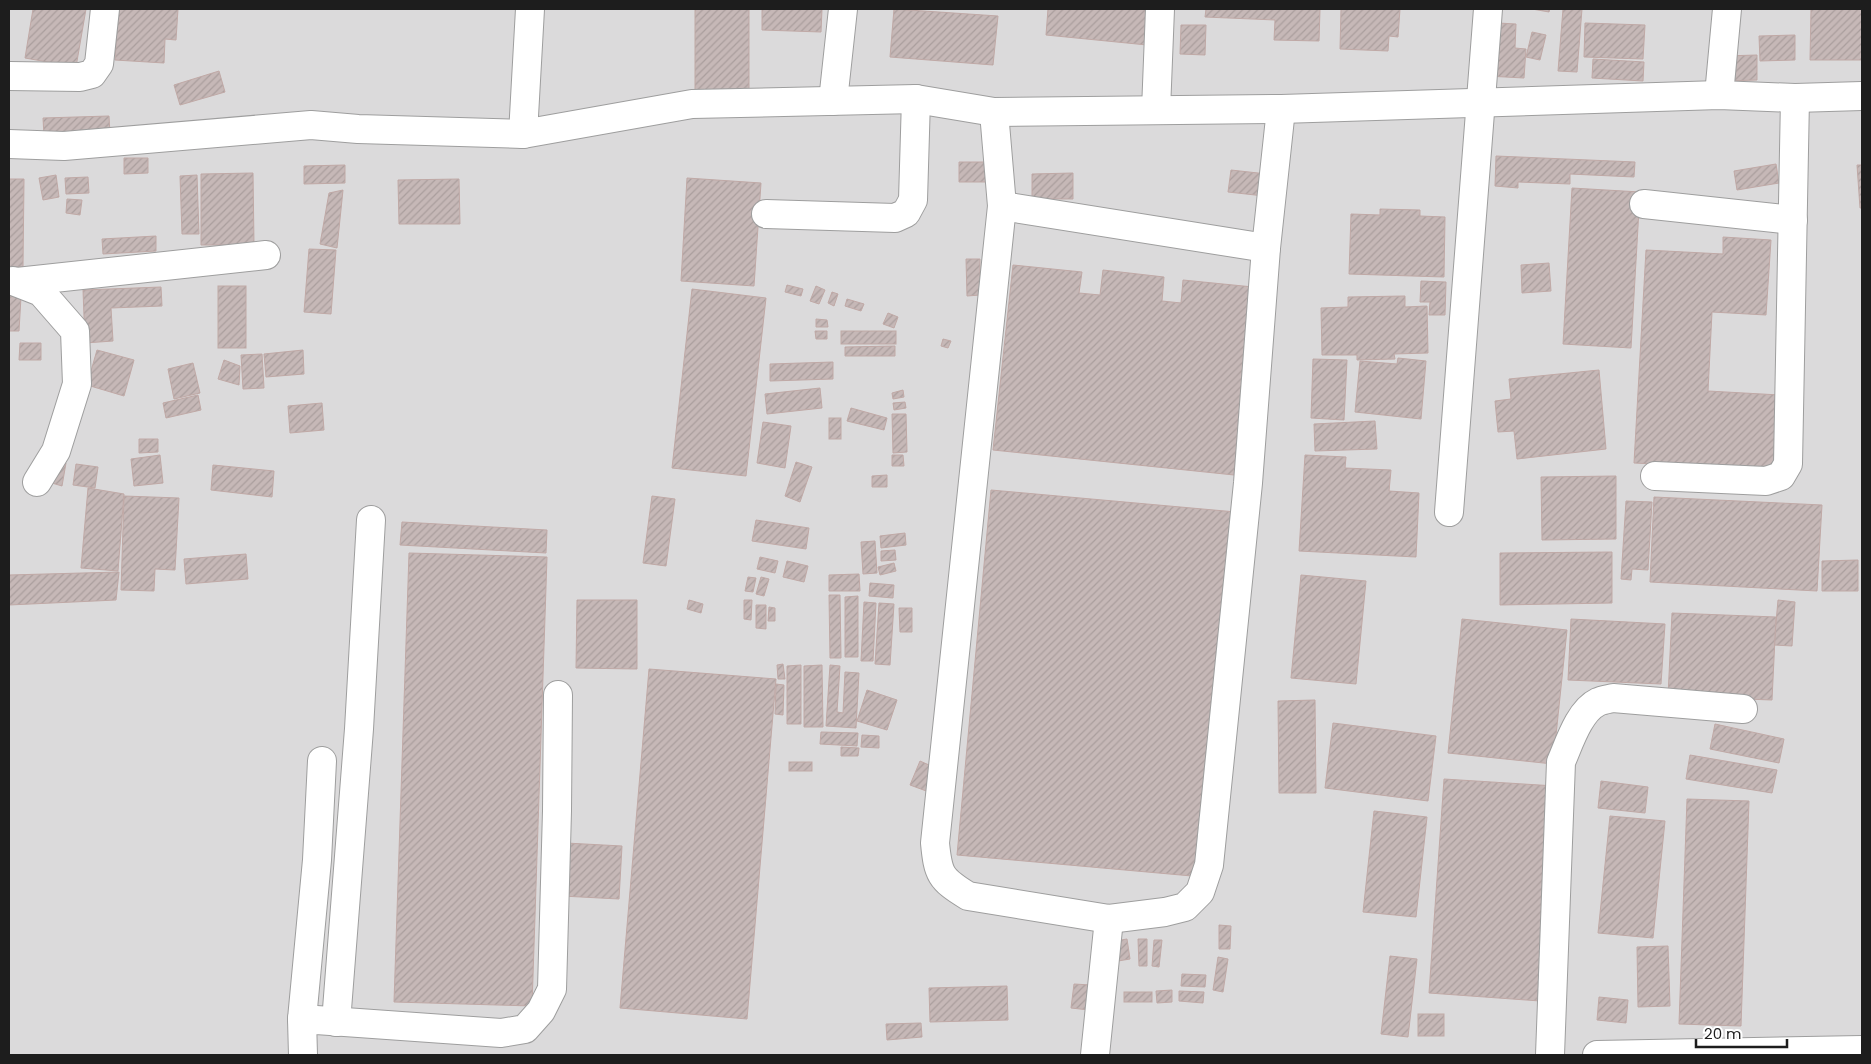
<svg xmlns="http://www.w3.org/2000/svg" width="1871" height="1064" viewBox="0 0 1871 1064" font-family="Poppins,sans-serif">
  <defs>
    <pattern id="building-hatch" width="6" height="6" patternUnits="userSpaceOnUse" patternTransform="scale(1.25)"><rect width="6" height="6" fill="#c6b8b7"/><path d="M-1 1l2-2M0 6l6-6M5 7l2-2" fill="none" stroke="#aa9e9d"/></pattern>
  </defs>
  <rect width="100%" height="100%" fill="#eee7e3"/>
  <rect fill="#dbdadb" x="9" y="9" width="1853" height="1046"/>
  <g fill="url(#building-hatch)" stroke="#c0a9a6">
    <polygon points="33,9 86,9 76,67 25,58"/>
    <polygon points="118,9 178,9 176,40 165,39 164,63 115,60"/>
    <rect x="695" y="9" width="54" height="82"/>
    <polygon points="762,9 822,9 821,32 762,30"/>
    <polygon points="894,9 998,16 993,65 890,57"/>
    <polygon points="1048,9 1151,9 1147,45 1046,35"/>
    <polygon points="1206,9 1320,9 1319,41 1274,40 1275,20 1205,17"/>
    <polygon points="1341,9 1400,9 1398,37 1389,36 1388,51 1340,49"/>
    <polygon points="1532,9 1550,9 1549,12"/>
    <polygon points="1563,9 1582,9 1577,72 1558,71"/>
    <polygon points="1811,9 1862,9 1862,60 1810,60"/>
    <polygon points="1498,23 1516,24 1515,48 1526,49 1524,78 1487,76"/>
    <polygon points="1585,23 1645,25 1643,59 1584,57"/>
    <polygon points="1181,25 1206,25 1205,55 1180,54"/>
    <polygon points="1532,32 1546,35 1540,60 1526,57"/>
    <polygon points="1795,35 1795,60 1760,61 1759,36"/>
    <polygon points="1757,55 1757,80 1725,81 1724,56"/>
    <polygon points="1593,59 1644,62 1643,81 1592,78"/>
    <polygon points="219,71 225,92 180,105 174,85"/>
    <polygon points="109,116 110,134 44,136 43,118"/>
    <polygon points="1496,156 1635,162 1634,177 1570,174 1570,184 1518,182 1518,188 1495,186"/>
    <polygon points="124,158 148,158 148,173 124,174"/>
    <polygon points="959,162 992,162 991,182 959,182"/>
    <polygon points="1776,164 1779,183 1737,190 1734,171"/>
    <polygon points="345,165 345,183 304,184 304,166"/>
    <polygon points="1857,165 1862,165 1862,208 1860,208"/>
    <polygon points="1231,170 1267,174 1264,196 1228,192"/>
    <polygon points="253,173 254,245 201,245 201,174"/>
    <polygon points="1073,173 1073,199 1032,199 1032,174"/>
    <polygon points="56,175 59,197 43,200 39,178"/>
    <polygon points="197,175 199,234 182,234 180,176"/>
    <polygon points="88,177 89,193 66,194 65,178"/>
    <polygon points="687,178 761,183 754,286 681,281"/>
    <polygon points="9,179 24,179 23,267 9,267"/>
    <polygon points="459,179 460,224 399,224 398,180"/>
    <polygon points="1572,188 1640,192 1631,348 1563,344"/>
    <polygon points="343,190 337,248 320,244 329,193"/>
    <polygon points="67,199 82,200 80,215 66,213"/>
    <polygon points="1380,209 1420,210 1420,216 1445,217 1444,277 1349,274 1351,214 1380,215"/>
    <polygon points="156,236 156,251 103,254 102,239"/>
    <polygon points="1723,237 1771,240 1766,315 1712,312 1708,391 1780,395 1776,470 1634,463 1646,250 1723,254"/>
    <polygon points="309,249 336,250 331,314 304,312"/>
    <polygon points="966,259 980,259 980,295 967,296"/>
    <polygon points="1549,263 1551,291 1522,293 1521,265"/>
    <polygon points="1013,265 1082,272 1079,293 1100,295 1103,270 1164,277 1162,301 1181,303 1183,280 1253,287 1234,475 993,450"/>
    <polygon points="1421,281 1446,282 1445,315 1429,315 1430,302 1420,302"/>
    <polygon points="787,285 803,289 801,296 785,292"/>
    <rect x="218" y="286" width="28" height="62"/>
    <polygon points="816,286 825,290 819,304 810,301"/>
    <polygon points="161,287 162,306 111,308 113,341 85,343 83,290"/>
    <polygon points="692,289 766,298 746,476 672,468"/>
    <polygon points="832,292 838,294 834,306 828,303"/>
    <polygon points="9,296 21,297 19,331 9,331"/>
    <polygon points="1405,296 1405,307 1427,306 1428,353 1394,354 1395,359 1357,360 1357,355 1322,355 1321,308 1348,307 1348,297"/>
    <polygon points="847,299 864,304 861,311 845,306"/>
    <polygon points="888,313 898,317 894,328 883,324"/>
    <polygon points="816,319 827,320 828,327 816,327"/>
    <polygon points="815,331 827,331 827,339 816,339"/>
    <rect x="841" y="331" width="55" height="13"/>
    <polygon points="943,339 951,341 948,348 941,346"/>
    <polygon points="20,343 41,343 41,360 19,360"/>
    <polygon points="895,346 895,356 845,356 845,347"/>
    <polygon points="97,350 134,360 124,396 87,385"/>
    <polygon points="303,350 304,374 266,377 264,354"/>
    <polygon points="262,354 264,388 243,389 241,355"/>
    <polygon points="1398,358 1426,361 1421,419 1355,412 1360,361 1397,364"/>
    <polygon points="1313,359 1347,360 1344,420 1311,418"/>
    <polygon points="224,360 240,366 239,385 218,379"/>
    <polygon points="833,362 833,379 770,381 770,364"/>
    <polygon points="193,363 200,393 174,399 168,369"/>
    <polygon points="1599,370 1606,449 1517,459 1514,431 1498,432 1495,401 1511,399 1509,379"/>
    <polygon points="820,388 822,408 767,414 765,394"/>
    <polygon points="903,390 904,397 893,399 892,393"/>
    <polygon points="198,395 201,410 166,418 163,403"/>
    <polygon points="905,402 906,408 894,410 893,403"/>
    <polygon points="322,403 324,430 290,433 288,406"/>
    <polygon points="851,408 887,418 884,430 847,421"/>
    <polygon points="892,414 906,414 907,452 893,453"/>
    <rect x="829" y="418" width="12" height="21"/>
    <polygon points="1375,421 1377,449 1315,451 1314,424"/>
    <polygon points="763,422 791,426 785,468 757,463"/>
    <polygon points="139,439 158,439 158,452 139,453"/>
    <polygon points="160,455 163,483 134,486 131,459"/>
    <polygon points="892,455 903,455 904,466 892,466"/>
    <polygon points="1305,455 1346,457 1345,468 1391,470 1389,491 1419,493 1416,557 1299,551"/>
    <polygon points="796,462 812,467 800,502 785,496"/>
    <polygon points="57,463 66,463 62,486 52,483"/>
    <polygon points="76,464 98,467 95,488 73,485"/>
    <polygon points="213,465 274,471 272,497 211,490"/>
    <polygon points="887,475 887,487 872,487 872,476"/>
    <polygon points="1616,476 1616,539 1542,540 1541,477"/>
    <polygon points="88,488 124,494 118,571 81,568"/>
    <polygon points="991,490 1236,512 1203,877 957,855"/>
    <polygon points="124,496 179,498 175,570 155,569 154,591 121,590"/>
    <polygon points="652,496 675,499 666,566 643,563"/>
    <polygon points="1654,497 1822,505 1817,591 1650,582"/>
    <polygon points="1626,501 1652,502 1648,570 1632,569 1631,580 1621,579"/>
    <polygon points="756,520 809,528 806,549 752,541"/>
    <polygon points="402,522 547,530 546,553 400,545"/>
    <polygon points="905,533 906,545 881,548 880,536"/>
    <polygon points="875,541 877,573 863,574 861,542"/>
    <polygon points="895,550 896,560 881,561 881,551"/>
    <polygon points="1612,552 1612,603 1500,605 1500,553"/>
    <polygon points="409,553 547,557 532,1006 394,1002"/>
    <polygon points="246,554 248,579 186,584 184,559"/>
    <polygon points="760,557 778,561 775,573 757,569"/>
    <polygon points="1858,560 1858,591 1822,591 1822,561"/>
    <polygon points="787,561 808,566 804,582 783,577"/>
    <polygon points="894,563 896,571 880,575 878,567"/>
    <polygon points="119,572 116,600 9,605 9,575"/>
    <polygon points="859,574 860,591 829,591 829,575"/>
    <polygon points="1301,575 1366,581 1356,684 1291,678"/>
    <polygon points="748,577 756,578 753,592 745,591"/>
    <polygon points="761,577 769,579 764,596 756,594"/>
    <polygon points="870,583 894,585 893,598 869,596"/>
    <polygon points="829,595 840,595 841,658 830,658"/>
    <polygon points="858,596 858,657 845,657 845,597"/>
    <polygon points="577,600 637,600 637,669 576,668"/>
    <polygon points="689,600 703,604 701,613 687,609"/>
    <polygon points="744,600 752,600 751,620 744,619"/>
    <polygon points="1778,600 1795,602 1792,646 1774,645"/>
    <polygon points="864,602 876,603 873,661 861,661"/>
    <polygon points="879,603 894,604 890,665 875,664"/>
    <polygon points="756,605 766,605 766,629 756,628"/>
    <polygon points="769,607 775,608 775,621 768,621"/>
    <polygon points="899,608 912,608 912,632 900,632"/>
    <polygon points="1672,613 1776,617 1772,700 1668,696"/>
    <polygon points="1462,619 1567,630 1553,764 1448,753"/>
    <polygon points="1571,619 1665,624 1661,684 1568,680"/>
    <polygon points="783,664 785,679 778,679 777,665"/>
    <polygon points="801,665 801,724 787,724 787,666"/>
    <polygon points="822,665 823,727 804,727 804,666"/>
    <polygon points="830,665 840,666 837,712 843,713 845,672 859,673 856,728 826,726"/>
    <polygon points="649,669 776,679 747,1019 620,1008"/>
    <polygon points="776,684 784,685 783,715 775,714"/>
    <polygon points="867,690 897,700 887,730 857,721"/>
    <polygon points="1315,700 1316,793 1279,793 1278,701"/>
    <polygon points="1333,723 1436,736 1428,801 1325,788"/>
    <polygon points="1715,724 1784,739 1779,763 1710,749"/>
    <polygon points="821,732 858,733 857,746 820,744"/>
    <polygon points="862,735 879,736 879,748 861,747"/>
    <polygon points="841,747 859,748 858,756 841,756"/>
    <polygon points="1690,755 1777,770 1772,793 1686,779"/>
    <polygon points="920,761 938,769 929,792 910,785"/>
    <rect x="789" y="762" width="23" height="9"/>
    <polygon points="1444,779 1555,786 1540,1001 1429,993"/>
    <polygon points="1601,781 1648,787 1645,813 1598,808"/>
    <polygon points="1687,799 1749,801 1741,1026 1679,1024"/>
    <polygon points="1374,811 1427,817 1416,917 1363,912"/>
    <polygon points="1610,816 1665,821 1653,938 1598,933"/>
    <polygon points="566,843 622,846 619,899 562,896"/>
    <polygon points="1219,925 1231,926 1230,949 1219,949"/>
    <polygon points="1127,939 1130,959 1118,961 1115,941"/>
    <polygon points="1138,939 1147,939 1147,966 1139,966"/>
    <polygon points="1154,940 1162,940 1159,967 1152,966"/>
    <polygon points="1668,946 1670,1006 1638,1007 1637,947"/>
    <polygon points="1390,956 1417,959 1408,1037 1381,1034"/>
    <polygon points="1218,957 1228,959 1223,992 1213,990"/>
    <polygon points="1182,974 1206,975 1205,987 1181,986"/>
    <polygon points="1074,984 1091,985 1089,1010 1071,1008"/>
    <polygon points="1007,986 1008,1020 930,1022 929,988"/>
    <polygon points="1172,990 1172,1002 1157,1003 1156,991"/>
    <polygon points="1179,991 1204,992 1203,1003 1179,1001"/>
    <rect x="1124" y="992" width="28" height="10"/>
    <polygon points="1599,997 1628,1000 1626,1023 1597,1020"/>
    <rect x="1418" y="1014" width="26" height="22"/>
    <polygon points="921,1023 922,1037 887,1040 886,1024"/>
  </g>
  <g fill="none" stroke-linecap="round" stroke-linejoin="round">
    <g stroke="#9e9e9e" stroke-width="30">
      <g id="minor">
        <polyline points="9,76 80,77 92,74 99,64 105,9"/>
        <polyline points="1719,95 1727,9"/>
        <polyline points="833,101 843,9"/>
        <polyline points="1156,110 1160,9"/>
        <path d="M994,112l8,94 -67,637c3,31 5,36 33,53l141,23 56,-7 20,-5 15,-15 9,-27 39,-382 18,-235 15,-139"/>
        <polyline points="523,134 530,9"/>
        <polyline points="9,144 64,146 311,125 358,129 523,134 692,104 916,99 994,112 1281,109 1719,95 1795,98 1862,96"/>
        <polyline points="1644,204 1793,220"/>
        <polyline points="1002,206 1266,248"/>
        <polyline points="766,214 895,218 906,213 913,200 916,99"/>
        <polyline points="13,281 41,292 75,331 77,384 56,451 37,482"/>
        <polyline points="17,282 266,255"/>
        <polyline points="1655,476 1766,481 1781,476 1788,464 1795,98"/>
        <polyline points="1449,512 1488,9"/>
        <polyline points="302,1019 317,860 322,761"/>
        <polyline points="336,1022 359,729 371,520"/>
        <polyline points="303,1055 302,1019 501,1033 525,1029 541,1011 552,989 557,811 558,695"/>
        <polyline points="1095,1055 1109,919"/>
        <path d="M1550,1055l11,-293c8,-18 18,-51 37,-60 4,-2 11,-3 15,-4l130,11"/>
        <polyline points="1597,1055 1862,1050"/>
      </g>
    </g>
    <use href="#minor" stroke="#fff" stroke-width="28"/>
  </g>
  <rect width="1871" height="1064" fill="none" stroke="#1d1d1d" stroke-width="20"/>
  <path d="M1696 1039v8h91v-8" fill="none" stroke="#1d1d1d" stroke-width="2.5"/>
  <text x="1704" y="1039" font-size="15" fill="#1d1d1d" stroke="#ffffff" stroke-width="4" paint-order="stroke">20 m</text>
</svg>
